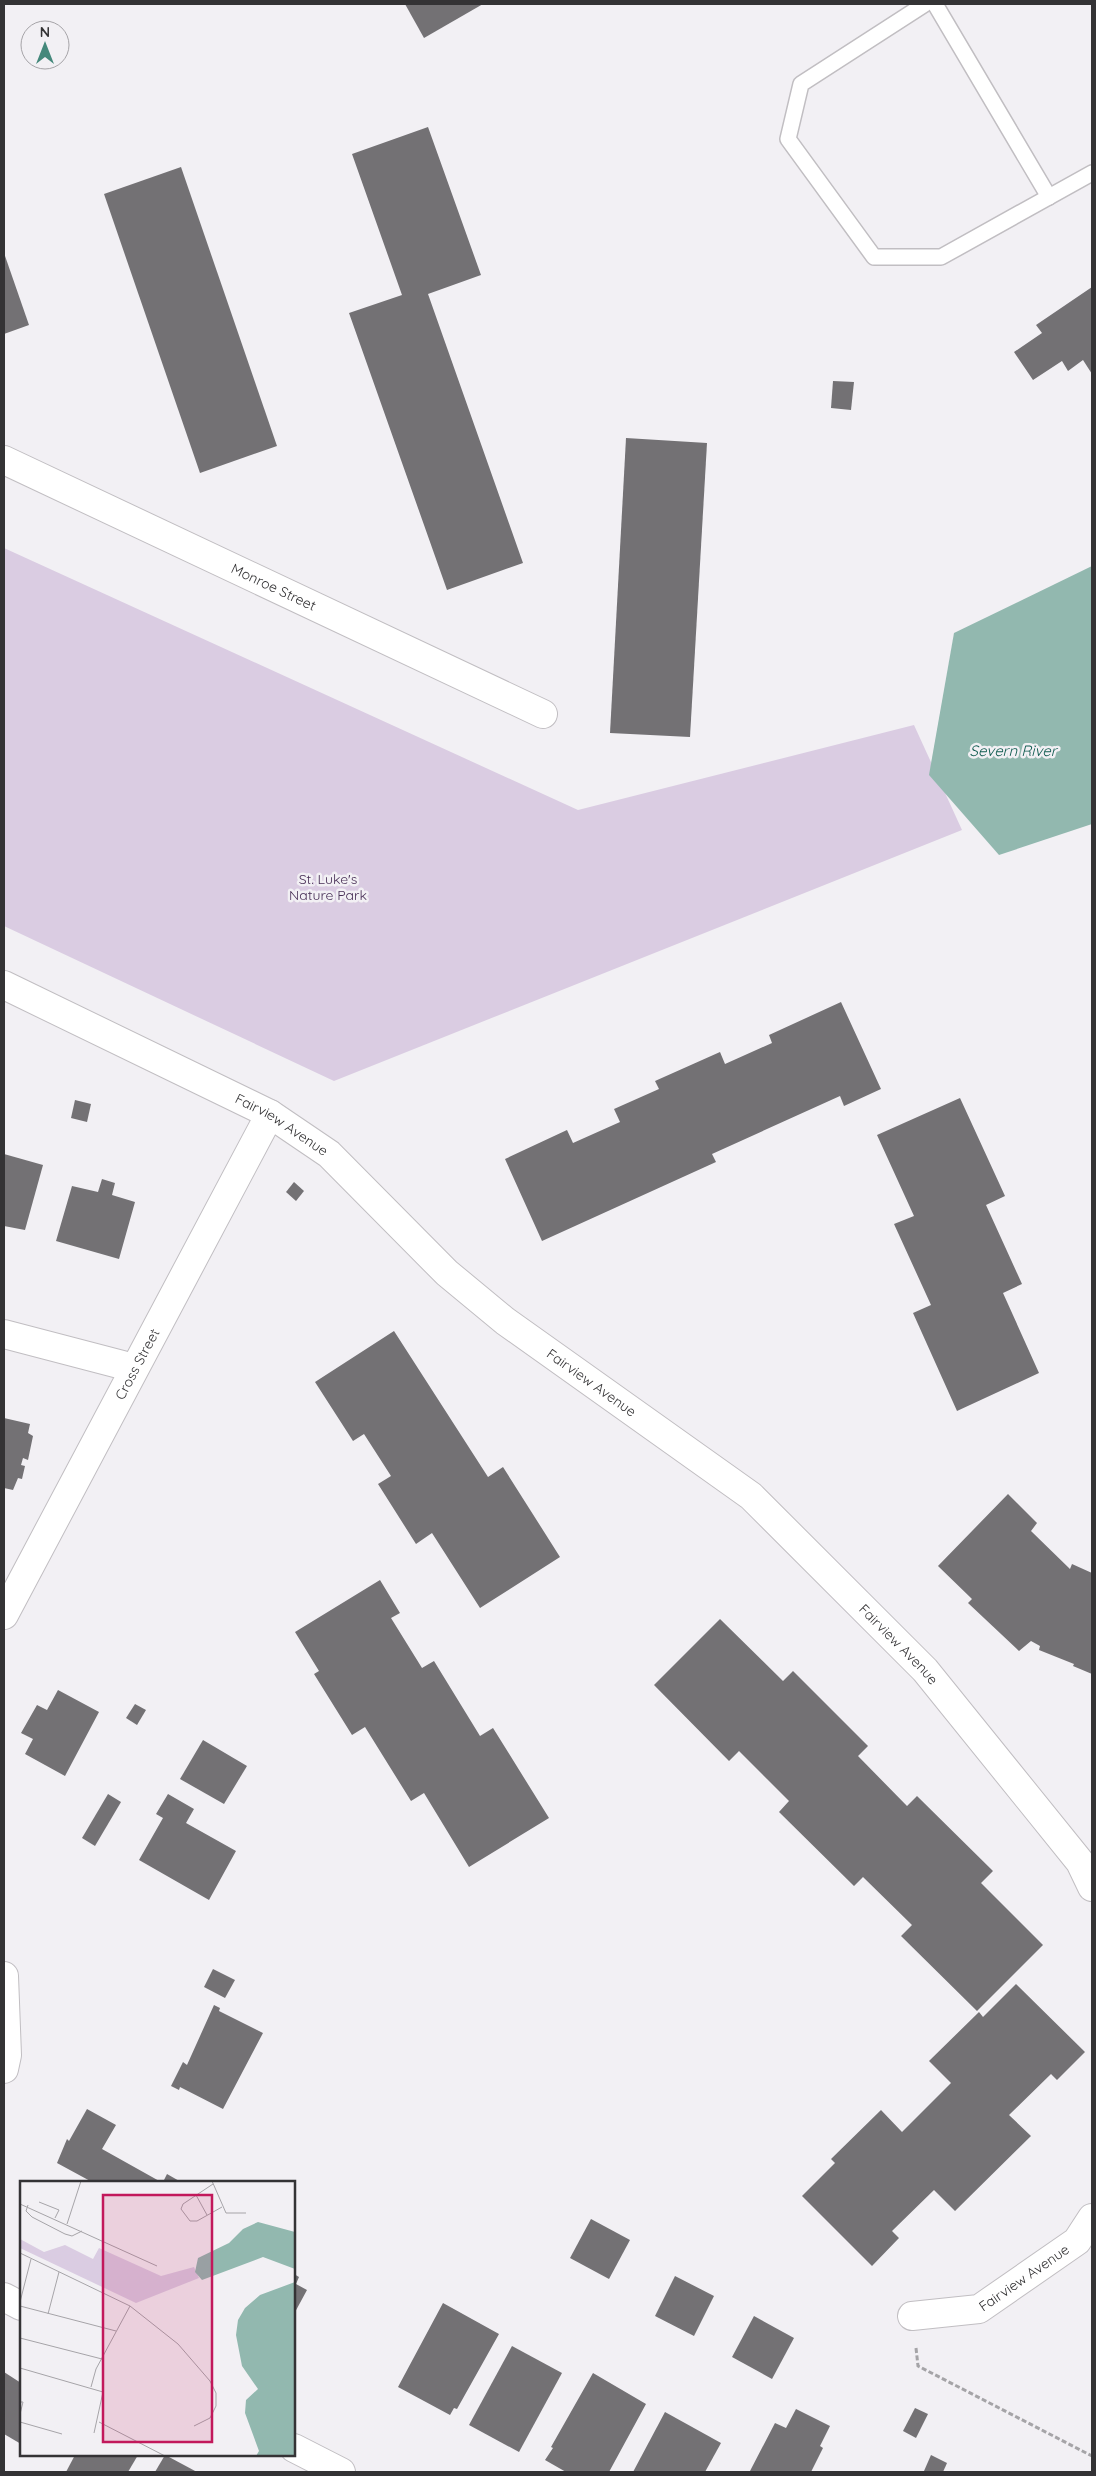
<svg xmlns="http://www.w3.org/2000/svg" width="1096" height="2476" viewBox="0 0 1096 2476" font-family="Quicksand,sans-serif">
  <rect width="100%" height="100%" fill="#f2f0f4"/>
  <polygon fill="#dacce2" points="4,548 578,810 914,725 962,830 334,1081 4,926"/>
  <polygon fill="#92b8af" points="1092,566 1092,824 999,855 929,775 954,633"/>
  <g fill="#737174">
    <polygon points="405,4 483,4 424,38"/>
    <polygon points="428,127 481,275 428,294 523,563 447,590 349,313 402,295 352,154"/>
    <polygon points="181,167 277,446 200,473 104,194"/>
    <polygon points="4,253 29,325 4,334"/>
    <polygon points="1092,287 1092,374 1083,360 1068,371 1062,361 1033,380 1014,352 1042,333 1036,325"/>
    <polygon points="833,381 854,382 851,410 831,408"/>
    <polygon points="626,438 707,443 690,737 610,733"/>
    <polygon points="841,1002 881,1089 844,1106 840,1096 712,1154 716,1162 542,1241 505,1159 567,1130 573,1143 620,1122 614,1109 659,1089 655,1081 720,1052 725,1064 772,1043 769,1035"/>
    <polygon points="960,1098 1005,1196 986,1205 1022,1284 1003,1293 1039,1373 957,1411 913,1313 931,1305 894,1224 914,1216 877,1135"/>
    <polygon points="75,1100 91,1104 87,1122 71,1118"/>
    <polygon points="4,1154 43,1165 25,1230 4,1226"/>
    <polygon points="102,1179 115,1183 112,1195 135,1202 119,1259 56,1241 72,1186 98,1192"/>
    <polygon points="294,1182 304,1191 296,1201 286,1192"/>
    <polygon points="394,1331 488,1477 503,1467 560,1557 480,1608 432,1533 416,1544 378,1484 391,1476 364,1434 353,1441 315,1382"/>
    <polygon points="4,1418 30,1424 28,1433 33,1436 28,1460 23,1458 21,1465 25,1466 22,1479 18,1478 13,1490 4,1488"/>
    <polygon points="1008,1494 1037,1523 1031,1531 1070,1569 1072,1564 1092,1573 1092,1674 1073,1666 1074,1664 1039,1650 1040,1646 1031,1641 1019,1651 968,1603 972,1599 938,1566"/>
    <polygon points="380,1580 400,1613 391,1618 422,1668 434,1661 480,1736 493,1728 549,1818 469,1867 424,1793 411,1801 365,1727 352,1735 314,1674 319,1671 295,1632"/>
    <polygon points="720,1619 783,1681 793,1671 868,1746 858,1756 907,1806 917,1796 993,1871 981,1883 1043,1945 977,2011 901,1936 912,1925 863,1877 854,1886 779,1812 789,1801 739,1751 729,1761 654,1685"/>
    <polygon points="58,1690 99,1712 65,1776 25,1754 33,1739 21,1733 37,1705 47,1710"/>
    <polygon points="135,1704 146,1710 137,1725 126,1718"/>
    <polygon points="203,1740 247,1766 224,1804 180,1779"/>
    <polygon points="108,1794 121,1802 95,1846 82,1838"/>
    <polygon points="168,1794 194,1809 186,1823 236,1851 209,1900 139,1860 163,1818 156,1814"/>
    <polygon points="213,1969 235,1980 225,1998 204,1987"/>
    <polygon points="1016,1984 1085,2052 1057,2080 1051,2074 1009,2115 1031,2136 955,2211 934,2190 892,2231 899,2238 872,2266 802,2196 835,2163 831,2159 881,2110 902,2132 951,2083 929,2061 979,2012 983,2017"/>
    <polygon points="214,2005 220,2008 219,2011 263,2033 223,2109 180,2087 179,2090 171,2086 183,2062 187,2065"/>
    <polygon points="87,2109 116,2125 102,2149 161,2182 92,2182 57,2163 67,2139 69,2141"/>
    <polygon points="167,2174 181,2182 163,2182"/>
    <polygon points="591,2219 630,2240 609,2279 570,2258"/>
    <polygon points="294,2274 299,2277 296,2284 307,2290 294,2314"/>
    <polygon points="675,2276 714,2296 694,2336 655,2316"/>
    <polygon points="443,2303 499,2334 457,2409 454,2408 450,2415 398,2387"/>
    <polygon points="754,2316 794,2338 772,2379 732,2357"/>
    <polygon points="512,2346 562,2373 519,2452 469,2425"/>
    <polygon points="4,2372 21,2383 21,2444 4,2434"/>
    <polygon points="593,2373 646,2404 609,2472 566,2472 545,2460 553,2448 551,2447"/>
    <polygon points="915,2408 928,2414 916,2438 903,2431"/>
    <polygon points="796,2409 830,2426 820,2446 823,2448 811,2472 750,2471 775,2423 786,2428"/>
    <polygon points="665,2412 721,2443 705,2472 633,2472"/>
    <polygon points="75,2455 138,2455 128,2472 66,2472"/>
    <polygon points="165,2455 169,2457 197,2472 155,2472"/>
    <polygon points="931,2455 947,2463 943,2472 924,2471"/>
  </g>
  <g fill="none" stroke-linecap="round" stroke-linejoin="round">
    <g stroke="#c1bec2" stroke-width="18">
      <g id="lane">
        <polyline points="925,4 801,84 788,139 874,257 941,257 1092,173"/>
        <polyline points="935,4 1049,197"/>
      </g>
    </g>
    <g stroke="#c1bec2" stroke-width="30">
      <g id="street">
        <path id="s1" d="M4,460l539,254"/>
        <path id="s2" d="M4,985l266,129 59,40 118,119 58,48 246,175 174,174 155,192 12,25"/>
        <polyline points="4,1334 134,1368"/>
        <path id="s3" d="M4,1615l266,-501"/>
        <polyline points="4,1976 7,2055 4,2069"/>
        <polyline points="4,2297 21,2306"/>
        <path id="s4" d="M912,2316l67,-7 98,-68 15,-23"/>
        <polyline points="294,2448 341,2472"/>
      </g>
    </g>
    <polyline stroke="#a5a4a7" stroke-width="3" stroke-dasharray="5 2.5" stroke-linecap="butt" points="916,2348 918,2366 1092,2456"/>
    <use href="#lane" stroke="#fff" stroke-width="15"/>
    <use href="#street" stroke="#fff" stroke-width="28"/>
  </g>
  <g text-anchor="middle" stroke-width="5" stroke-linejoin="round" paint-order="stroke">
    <g font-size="14" fill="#343335" stroke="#f2f0f4">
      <text dy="5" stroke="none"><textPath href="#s1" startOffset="298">Monroe Street</textPath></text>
      <text dy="5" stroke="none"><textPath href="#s2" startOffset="311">Fairview Avenue</textPath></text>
      <text dy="5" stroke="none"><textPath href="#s3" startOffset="284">Cross Street</textPath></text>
      <text dy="5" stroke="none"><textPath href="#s2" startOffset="716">Fairview Avenue</textPath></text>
      <text dy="5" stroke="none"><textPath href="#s2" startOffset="1121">Fairview Avenue</textPath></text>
      <text dy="5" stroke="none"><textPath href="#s4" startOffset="122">Fairview Avenue</textPath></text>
    </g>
    <g font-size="14" fill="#472e55" stroke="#f2f0f4">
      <text x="328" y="884">St. Luke's<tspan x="328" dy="16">Nature Park</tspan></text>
    </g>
    <g font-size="15" font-style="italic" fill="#105c50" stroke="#f2f0f4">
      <text x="1013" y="756">Severn River</text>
    </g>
  </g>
  <g transform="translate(20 2181)">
    <rect width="275" height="275" fill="#f2f0f4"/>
    <path d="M0,58l24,13 21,-7 28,14 6,-11 62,28 33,-9 5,11 -63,25 -116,-55z" fill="#dacce2"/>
    <path d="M238,41l37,10v37l-32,-12 -61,23 -7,-8 3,-14 31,-15 14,-14zM275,101v174h-39l3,-5 -14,-38 1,-13 12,-11 -16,-23 -6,-31 2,-15 7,-12 15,-13z" fill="#92b8af"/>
    <path fill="none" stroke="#a6a4a8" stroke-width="1" d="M192,0l14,32h20M193,3l-30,20 -2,5 9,12h7l25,-14M176,14l11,20M19,21l20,8 -4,8M0,23l137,62M8,24l-2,6 6,6 33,17 7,2 10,-5M47,43l14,-43M0,72l110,53 48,38 32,37 6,12v13l-6,12 -16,8M0,121l11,-43M0,125l96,25M28,133l11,-42M0,157l82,21M0,187l83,24 -9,41M71,206l5,-18 34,-63M0,221h3l-3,12M0,241l42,12M79,241l66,34"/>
    <path fill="#c2185b" fill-opacity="0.15" stroke="#c2185b" stroke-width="2.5" d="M83,14h109v247h-109z"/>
    <rect width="275" height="275" fill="none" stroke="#343335" stroke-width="2.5"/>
  </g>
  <rect width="1096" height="2476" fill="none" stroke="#343335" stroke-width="10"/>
  <g transform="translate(45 45)"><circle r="24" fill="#f2f0f4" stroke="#a6a4a8"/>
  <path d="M0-4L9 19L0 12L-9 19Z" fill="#44887b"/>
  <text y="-8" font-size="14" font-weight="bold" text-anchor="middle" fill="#343335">N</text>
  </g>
</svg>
